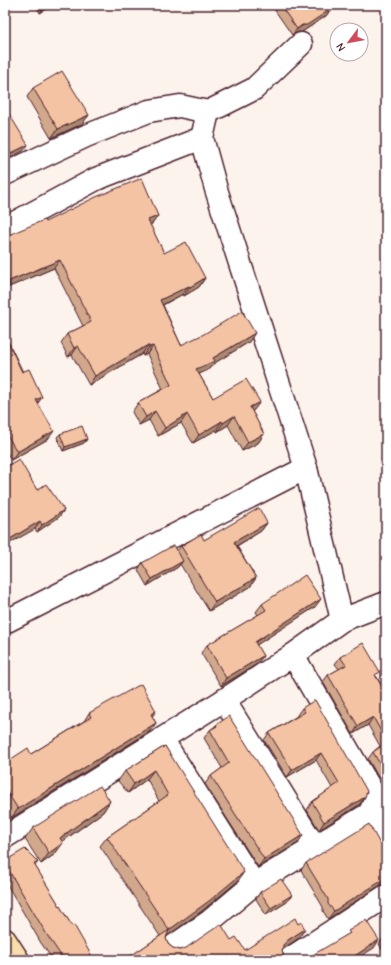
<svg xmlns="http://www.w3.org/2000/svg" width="391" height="965" viewBox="0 0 391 965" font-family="'Comic Neue',sans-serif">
  <rect width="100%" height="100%" fill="#fdf3ed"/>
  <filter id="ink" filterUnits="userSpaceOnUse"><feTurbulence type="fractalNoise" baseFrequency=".025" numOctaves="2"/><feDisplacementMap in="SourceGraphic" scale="8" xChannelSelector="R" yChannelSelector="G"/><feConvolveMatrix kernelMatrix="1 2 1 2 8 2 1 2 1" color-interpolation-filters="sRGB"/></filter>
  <g filter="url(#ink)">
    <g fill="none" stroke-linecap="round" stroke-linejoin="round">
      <g stroke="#4a1f2b" stroke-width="25">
        <g id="minor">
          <polyline points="301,44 254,89 208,112 202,138 216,189 306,468 342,620"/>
          <polyline points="5,174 86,136 149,111 180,106 208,112"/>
          <polyline points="5,228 96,179 202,138"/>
          <polyline points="5,622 306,468"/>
          <polyline points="224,700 315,847"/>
          <polyline points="162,739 254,884"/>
          <polyline points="369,814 386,846"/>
          <polyline points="5,837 224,700 293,655 342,620 386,603"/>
          <polyline points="172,947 210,921 254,884 369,814 374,804 374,795 293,655"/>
          <polyline points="288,960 386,896"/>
        </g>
      </g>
      <g stroke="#4a1f2b" stroke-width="25">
        <polyline id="major" points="5,940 18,960"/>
      </g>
      <use href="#minor" stroke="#fff" stroke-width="22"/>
      <use href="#major" stroke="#f8deab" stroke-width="22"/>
    </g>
    <g fill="#d1a88c" stroke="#4a1f2b">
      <polygon points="36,5 53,5 40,13"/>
      <polygon points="277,5 328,5 331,9 326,16 302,32 298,32 292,35 274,9"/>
      <polygon points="33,88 89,115 82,124 51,138 27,97"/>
      <polygon points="158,216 152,224 150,225 164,253 205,278 199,287 184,296 183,294 163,305 181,345 249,342 213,364 208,370 199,374 213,398 254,410 252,411 264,434 258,443 242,451 228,425 217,432 216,430 193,443 181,423 158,436 149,420 139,425 132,412 138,403 163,389 147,354 143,356 142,354 89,385 72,355 68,357 61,343 67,334 83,326 54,268 9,287 5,293 5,238 6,236 45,222"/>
      <polygon points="5,335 38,403 48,439 11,460 5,449"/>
      <polygon points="60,434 87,439 84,443 63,451 57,437"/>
      <polygon points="37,490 64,510 59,517 37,532 35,529"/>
      <polygon points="267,523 261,531 237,546 256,578 250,587 209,611 180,564 178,567 147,586 138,570 142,563 177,551 181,546"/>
      <polygon points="262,604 315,607 256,645 263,656 257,664 221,686 201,653 207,645 258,615 256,612"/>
      <polygon points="340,657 377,677 386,693 386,799 385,789 368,759 373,752 380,746 368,725 353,734 323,682 328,675 339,669 335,664"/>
      <polygon points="302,708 365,797 359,805 319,830 307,810 312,802 332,788 316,760 287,777 264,740 269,733 297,716 297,715"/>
      <polygon points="89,713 152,717 156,723 149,732 11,818 5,808 5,763 31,754 84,721"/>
      <polygon points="216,725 298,843 258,867 205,784 211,776 222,768 204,738 210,730 214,727"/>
      <polygon points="165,746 238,881 202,911 167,936 166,938 168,944 173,948 180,950 231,940 245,950 299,938 283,948 282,951 284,957 287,960 125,960 160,936 100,846 107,837 159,801 147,779 128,793 118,781 125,771"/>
      <polygon points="110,801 103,812 62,842 55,854 41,864 25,839 33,828"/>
      <polygon points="386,805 386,819 383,814"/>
      <polygon points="380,844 385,849 386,884 379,886 328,919 323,911 323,907 301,870 306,863"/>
      <polygon points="5,861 38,862 35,866 72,926 94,960 53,960 41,943 5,881"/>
      <polygon points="260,892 292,895 287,902 266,915 256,899"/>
      <polygon points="386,936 386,956 379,944 384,937"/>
    </g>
    <g fill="#aa8872" stroke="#4a1f2b">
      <polygon points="50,5 53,5 40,13 43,9"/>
      <polygon points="331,9 326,16 302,32 298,32 292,35 297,29"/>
      <polygon points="89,115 82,124 51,138 58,129"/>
      <polygon points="28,145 23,151 5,160 5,156"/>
      <polygon points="158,216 152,224 142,229 148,220"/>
      <polygon points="60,260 54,268 9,287 5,293 5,286 9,281"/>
      <polygon points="205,278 199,287 184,296 190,287"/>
      <polygon points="189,286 183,294 154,309 160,300"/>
      <polygon points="255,333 249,342 213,364 208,370 190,378 196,369 213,358"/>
      <polygon points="148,345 142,354 89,385 95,376"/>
      <polygon points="78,346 72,355 68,357 74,348"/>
      <polygon points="153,346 147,354 143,356 149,347"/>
      <polygon points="42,397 37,405 36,400"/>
      <polygon points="260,402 254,410 244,416 250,407"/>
      <polygon points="155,411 149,420 139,425 146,417"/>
      <polygon points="187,414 181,423 158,436 165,428"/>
      <polygon points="234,416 228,425 217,432 223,423"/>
      <polygon points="222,421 216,430 193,443 199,435"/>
      <polygon points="54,431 48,439 11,460 17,452"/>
      <polygon points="264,434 258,443 242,451 248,442"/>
      <polygon points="87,439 84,443 63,451 65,447"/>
      <polygon points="64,510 59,517 37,532 42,525"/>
      <polygon points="40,521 35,529 5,546 5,542"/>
      <polygon points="267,523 261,531 228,551 234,542"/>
      <polygon points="183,561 178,567 147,586 152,579"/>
      <polygon points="256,578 250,587 209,611 215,602"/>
      <polygon points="321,599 315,607 249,650 255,642"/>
      <polygon points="263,656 257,664 221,686 226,678"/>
      <polygon points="156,711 150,720 151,714"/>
      <polygon points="373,717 368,725 353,734 358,726"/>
      <polygon points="156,723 149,732 11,818 18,809"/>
      <polygon points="321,753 316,760 287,777 292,770"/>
      <polygon points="154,770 147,779 128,793 134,784"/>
      <polygon points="365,797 359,805 319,830 324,822"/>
      <polygon points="110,801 103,812 52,849 60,838"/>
      <polygon points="303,835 298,843 258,867 264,859"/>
      <polygon points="63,843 55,854 41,864 49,853"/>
      <polygon points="244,872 238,881 202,911 163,939 169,930"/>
      <polygon points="384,878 386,878 386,884 379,886 328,919 334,911"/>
      <polygon points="292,895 287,902 266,915 271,908"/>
      <polygon points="305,929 299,938 281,950 283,945 288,940"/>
      <polygon points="379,940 374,948 355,960 353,957"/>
      <polygon points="229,956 226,960 223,960"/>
    </g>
    <g fill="#f3c3a3" stroke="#4a1f2b">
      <polygon points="40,5 50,5 43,9"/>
      <polygon points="280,5 328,5 331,9 307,25 302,25 297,29"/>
      <polygon points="62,71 89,115 58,129 33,88"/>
      <polygon points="6,109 28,145 5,156 5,110"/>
      <polygon points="142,178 158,216 148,220 164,253 186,242 205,278 190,287 189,286 160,300 181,345 204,334 242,311 255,333 213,358 215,361 196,369 213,398 246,379 260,402 250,407 264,434 248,442 234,416 223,423 222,421 199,435 187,414 165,428 155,411 146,417 138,403 171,385 153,346 149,347 148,345 95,376 78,346 74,348 67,334 91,322 60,260 9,281 10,285 5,287 5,238 7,237 6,236 44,220 45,222 96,197"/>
      <polygon points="5,335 22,372 29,369 42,397 36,400 54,431 17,452 5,431"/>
      <polygon points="82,426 87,439 65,447 60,434"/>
      <polygon points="19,459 37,490 46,484 64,510 42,525 40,521 5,542 5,467"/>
      <polygon points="259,508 267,523 234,542 256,578 215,602 181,546 201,534 204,540"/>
      <polygon points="174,545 183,561 152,579 142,563"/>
      <polygon points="305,575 321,599 255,642 263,656 226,678 207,645 266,610 262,604"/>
      <polygon points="363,643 380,672 375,675 386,693 386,740 373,717 358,726 328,675 346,665 340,657"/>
      <polygon points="141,684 156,711 151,714 156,723 18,809 5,789 5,763 28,748 31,754 91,717 89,713"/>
      <polygon points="315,700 367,791 365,797 324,822 312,802 339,783 321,753 292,770 269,733 305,712 302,708"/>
      <polygon points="229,716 303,835 264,859 211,776 229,763 210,730 217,726 216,725"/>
      <polygon points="386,743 386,775 373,752"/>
      <polygon points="165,746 244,872 209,901 169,930 107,837 168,795 154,770 134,784 125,771"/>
      <polygon points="100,786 110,801 60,838 63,843 49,853 33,828"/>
      <polygon points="369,824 380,844 386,850 386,878 334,911 328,904 328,899 306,863"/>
      <polygon points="25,849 38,862 34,864 72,926 74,925 94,960 64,960 47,935 5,864 5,861"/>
      <polygon points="281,879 292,895 271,908 260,892"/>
      <polygon points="295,918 298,924 301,922 305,929 288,940 283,945 282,951 284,957 287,960 232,960 229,956 223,960 126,960 126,959 169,930 166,938 168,944 173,948 180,950 186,948 221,924 231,940 236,937 245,950"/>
      <polygon points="366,920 379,940 353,957 355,960 304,960 350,933 348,931"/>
      <polygon points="386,936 386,941 384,937"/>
    </g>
  </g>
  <rect width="391" height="965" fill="none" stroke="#fff" stroke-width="20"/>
  <rect x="10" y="10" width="371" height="945" fill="none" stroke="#4a1f2b" stroke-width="1.5" filter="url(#ink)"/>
  <g transform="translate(349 42) rotate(238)"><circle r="19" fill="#ffffff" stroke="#b7a5aa"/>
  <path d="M0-3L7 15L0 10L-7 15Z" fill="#d1495b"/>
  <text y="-6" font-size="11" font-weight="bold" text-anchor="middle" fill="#4a1f2b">N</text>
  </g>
</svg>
